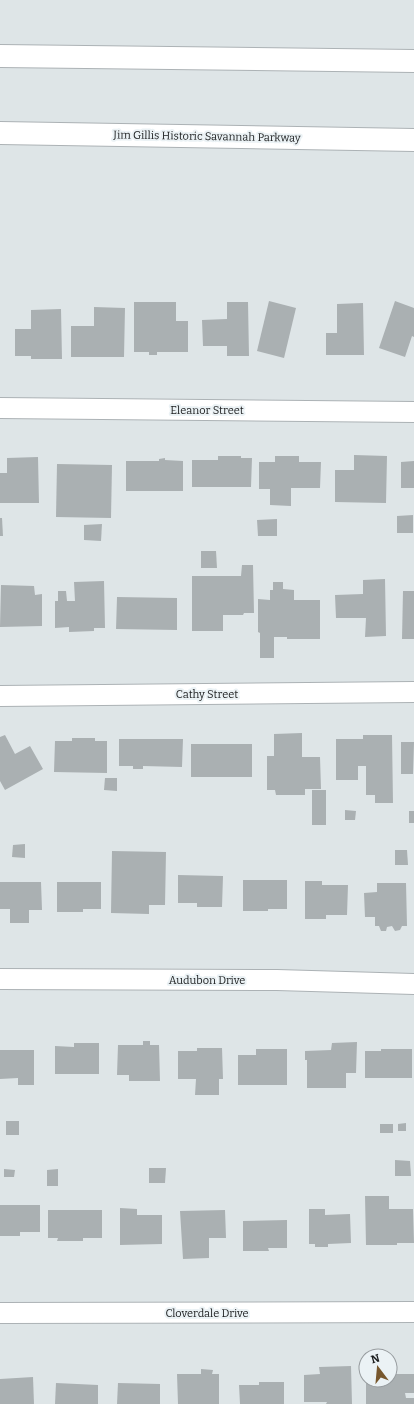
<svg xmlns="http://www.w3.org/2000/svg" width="414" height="1404" viewBox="0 0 414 1404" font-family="Bitter,serif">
  <rect width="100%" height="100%" fill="#dee5e7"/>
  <g fill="#aab0b2">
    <polygon points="269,301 296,308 284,358 257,351"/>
    <polygon points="395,301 414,308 414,337 412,336 405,357 379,348"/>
    <polygon points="134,302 176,302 176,321 188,321 188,352 157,352 157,355 149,355 149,352 134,352"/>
    <polygon points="227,302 248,302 249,356 227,356 227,346 203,346 202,320 227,319"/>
    <polygon points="363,303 364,355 326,355 326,333 337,333 337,304"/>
    <polygon points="94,307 125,308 124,357 71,357 71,326 94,326"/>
    <polygon points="61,309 62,359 31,359 31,356 15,356 15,329 31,329 31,310"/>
    <polygon points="354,455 387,456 386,503 335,502 335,470 354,470"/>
    <polygon points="218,456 241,456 241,458 252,458 251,487 192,487 192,460 218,460"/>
    <polygon points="275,456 299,456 299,462 321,462 320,488 291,488 291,506 270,505 270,489 259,489 259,462 275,462"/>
    <polygon points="38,457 39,503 0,503 0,473 7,473 7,458"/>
    <polygon points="165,458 165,460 183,461 183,491 126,491 126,461 159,461 159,459"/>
    <polygon points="414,461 414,488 401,488 401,462"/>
    <polygon points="57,464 112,465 111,518 56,517"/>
    <polygon points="413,515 413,533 397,533 397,516"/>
    <polygon points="0,518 2,518 3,536 0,536"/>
    <polygon points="277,519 277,536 258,536 257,520"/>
    <polygon points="102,524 101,541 84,540 84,525"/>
    <polygon points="201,551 216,551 217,568 201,568"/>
    <polygon points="242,565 253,565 254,613 244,613 243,615 223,615 223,631 192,631 192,576 241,576"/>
    <polygon points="385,579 386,636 365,637 366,618 336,618 335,595 363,594 363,580"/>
    <polygon points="104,581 105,628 94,628 94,631 69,632 69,627 55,628 55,601 58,601 58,591 66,591 67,601 75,601 74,582"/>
    <polygon points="273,582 283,582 283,589 294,590 294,600 320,600 320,639 287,639 287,637 274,637 274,658 260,658 260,633 258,632 258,599 270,600 270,590 273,590"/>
    <polygon points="1,585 34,586 35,595 42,594 42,626 0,627"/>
    <polygon points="403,591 414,591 414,639 402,639"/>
    <polygon points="117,597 177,598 177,630 116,629"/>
    <polygon points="302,733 302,757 320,757 321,789 305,789 305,795 276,795 275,790 267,790 267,756 274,756 274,734"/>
    <polygon points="5,735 15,754 30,746 43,769 5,790 0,781 0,737"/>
    <polygon points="363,735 392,735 393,803 375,803 375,795 366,795 366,766 358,766 358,780 336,780 336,739 363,739"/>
    <polygon points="72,738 95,738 95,741 107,741 107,773 54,772 55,741 72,741"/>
    <polygon points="119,739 183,739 182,767 143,766 143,769 133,769 133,766 119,766"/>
    <polygon points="401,742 414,742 413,774 401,774"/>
    <rect x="191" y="744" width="61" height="33"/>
    <polygon points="105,778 117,778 117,791 104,790"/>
    <rect x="312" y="790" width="14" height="35"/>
    <polygon points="345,810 356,811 355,820 345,820"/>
    <rect x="409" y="811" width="5" height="12"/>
    <polygon points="25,844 25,858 12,857 13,845"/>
    <polygon points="395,850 407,850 408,865 395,865"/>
    <polygon points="112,851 166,852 165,905 149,905 149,914 111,913"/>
    <polygon points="178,875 223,876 222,907 197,907 197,903 178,903"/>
    <polygon points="243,880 287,880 287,909 268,909 268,911 243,911"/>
    <polygon points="305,881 322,881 322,885 348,885 347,915 326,915 326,919 305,919"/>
    <polygon points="0,882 41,882 42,910 29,910 29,923 10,923 10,909 0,909"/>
    <polygon points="57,882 101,882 101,909 83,909 83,912 57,912"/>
    <polygon points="377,883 406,883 407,926 402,926 400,930 395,931 392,926 387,927 386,931 381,931 379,926 375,926 375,917 365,917 364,893 377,892"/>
    <polygon points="143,1041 150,1041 150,1045 159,1045 160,1081 129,1081 129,1075 117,1075 118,1045 143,1045"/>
    <polygon points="357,1042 356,1073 346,1073 346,1088 307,1088 307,1060 305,1060 305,1051 331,1050 332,1043"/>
    <polygon points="74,1043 99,1043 99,1074 55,1074 55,1046 74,1047"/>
    <polygon points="197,1048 222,1048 223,1079 219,1079 219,1095 195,1095 196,1079 178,1079 178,1051 197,1051"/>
    <polygon points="256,1049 287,1049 287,1085 238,1085 238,1055 256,1055"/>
    <polygon points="381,1049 412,1049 412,1078 365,1078 365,1051 381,1051"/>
    <polygon points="0,1050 34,1050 34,1085 18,1085 18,1078 0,1079"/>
    <rect x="6" y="1121" width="13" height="14"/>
    <polygon points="406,1123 406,1131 398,1131 398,1124"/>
    <rect x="380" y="1124" width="13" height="9"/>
    <polygon points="395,1160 410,1161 411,1176 395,1176"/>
    <polygon points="149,1168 166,1168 165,1183 149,1183"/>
    <polygon points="4,1169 15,1170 14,1177 4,1177"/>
    <polygon points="58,1169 58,1186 47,1186 47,1170"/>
    <polygon points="365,1196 389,1196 389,1209 413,1209 414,1243 397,1243 397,1245 366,1245"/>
    <polygon points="0,1205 40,1205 40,1232 20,1232 20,1236 0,1236"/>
    <polygon points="120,1208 137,1209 137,1215 162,1215 162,1244 120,1245"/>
    <polygon points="309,1209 325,1209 325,1215 350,1214 351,1243 328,1244 328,1247 315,1247 315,1244 309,1244"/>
    <polygon points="48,1210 102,1210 102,1238 83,1238 83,1241 57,1241 58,1238 48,1238"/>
    <polygon points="225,1210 226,1238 209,1238 209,1258 183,1259 180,1211"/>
    <polygon points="287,1220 287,1248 268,1248 269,1251 243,1251 243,1221"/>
    <polygon points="351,1366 352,1404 326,1404 327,1402 304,1402 304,1375 320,1374 319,1367"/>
    <polygon points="201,1369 213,1370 212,1374 219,1374 219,1404 178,1404 177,1374 201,1374"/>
    <polygon points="390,1374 414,1374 414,1393 405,1393 406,1398 414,1398 414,1404 366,1404 366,1380 390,1380"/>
    <polygon points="33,1377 34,1404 0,1404 0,1379"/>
    <polygon points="259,1382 284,1382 284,1404 240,1404 239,1385 259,1385"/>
    <polygon points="56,1383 98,1385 98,1404 55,1404"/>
    <polygon points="118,1383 160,1384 160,1404 117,1404"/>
  </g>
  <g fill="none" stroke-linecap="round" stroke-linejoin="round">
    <g stroke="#acb2b5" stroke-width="22">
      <g id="street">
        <polyline points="0,408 414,412"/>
        <polyline points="0,696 414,692"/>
        <polyline points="0,979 277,980 414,984"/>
        <polyline points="0,1313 414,1312"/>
      </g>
    </g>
    <g stroke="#acb2b5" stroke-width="24">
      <g id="highway">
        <polyline points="0,56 414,61"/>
        <polyline points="0,133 414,140"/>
      </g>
    </g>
    <use href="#street" stroke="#fff" stroke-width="20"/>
    <use href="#highway" stroke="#fff" stroke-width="22"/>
  </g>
  <g text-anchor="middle" stroke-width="4" stroke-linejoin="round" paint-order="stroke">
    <g font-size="11" fill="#1a1c1d" stroke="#ebf2f5">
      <text transform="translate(207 136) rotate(1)" y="4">Jim Gillis Historic Savannah Parkway</text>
      <text x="207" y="414">Eleanor Street</text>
      <text x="207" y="698">Cathy Street</text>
      <text x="207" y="984">Audubon Drive</text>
      <text x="207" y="1317">Cloverdale Drive</text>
    </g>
  </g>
  <g transform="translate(378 1368) rotate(344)"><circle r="19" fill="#ebf2f5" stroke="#979c9f"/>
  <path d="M0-3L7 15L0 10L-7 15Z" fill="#77572d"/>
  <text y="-6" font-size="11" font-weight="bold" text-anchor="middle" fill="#1a1c1d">N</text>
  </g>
</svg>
